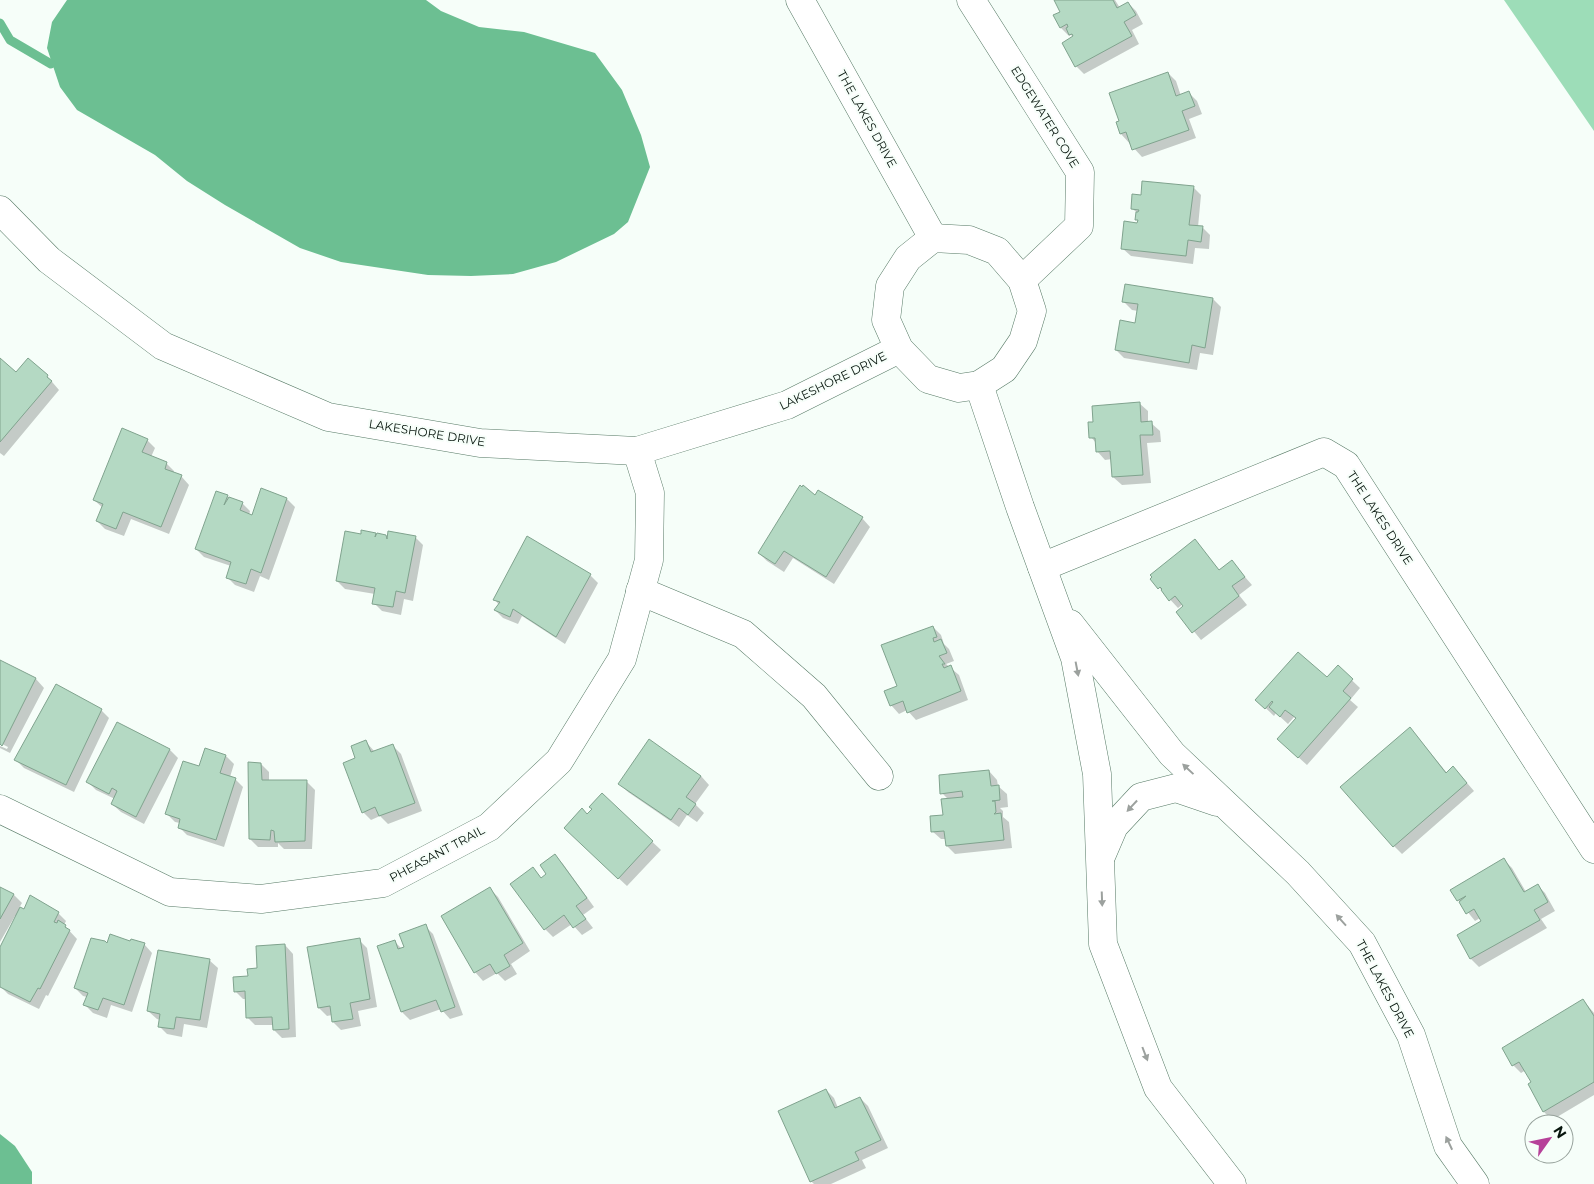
<svg xmlns="http://www.w3.org/2000/svg" width="1594" height="1184" viewBox="0 0 1594 1184" font-family="Montserrat,sans-serif">
  <rect width="100%" height="100%" fill="#f6fef9"/>
  <polygon fill="#9dddb8" points="1504,0 1594,0 1594,131"/>
  <g fill="#6cbf92">
    <polygon points="67,0 426,0 441,11 479,27 524,32 595,53 622,90 641,135 650,167 628,222 614,234 556,262 513,274 471,276 428,275 341,262 300,248 225,205 187,181 155,155 77,110 60,87 47,48 52,22"/>
    <polygon points="0,1134 15,1146 32,1172 32,1184 0,1184"/>
  </g>
  <g fill="#0003">
    <polygon points="1055,0 1115,0 1120,8 1128,3 1136,11 1143,24 1132,30 1139,44 1084,74 1076,66 1074,37 1071,35 1069,36 1061,28 1055,16 1062,12"/>
    <polygon points="1168,73 1176,81 1181,96 1189,93 1197,101 1202,114 1189,119 1196,138 1142,157 1121,134 1117,123 1121,121"/>
    <polygon points="1193,187 1201,195 1198,227 1202,227 1210,235 1209,249 1195,248 1193,264 1131,256 1122,248 1138,224 1137,213 1132,208 1142,196"/>
    <polygon points="1213,299 1221,307 1213,355 1200,353 1197,370 1124,358 1116,350 1136,324 1138,311 1132,310 1124,302"/>
    <polygon points="0,360 16,373 47,376 59,390 4,456 0,453"/>
    <polygon points="1139,403 1148,411 1148,423 1151,423 1160,431 1161,442 1147,443 1151,483 1122,485 1113,477 1112,459 1105,460 1097,451 1096,443 1091,437"/>
    <polygon points="147,440 155,448 151,457 166,463 174,471 174,473 181,476 189,485 169,534 131,519 124,536 105,529 97,521 103,508 94,500"/>
    <polygon points="818,492 862,518 870,527 834,584 793,558 784,572 767,561 759,553 815,497"/>
    <polygon points="227,496 242,503 250,511 249,515 253,516 287,499 295,507 269,580 260,576 254,592 235,585 227,577 231,566 204,557 196,549"/>
    <polygon points="375,534 378,537 385,536 388,539 415,537 423,545 413,601 404,599 401,615 382,611 374,603 375,594 345,589 337,581 362,535"/>
    <polygon points="1195,541 1220,571 1232,562 1252,585 1239,595 1247,605 1201,640 1178,612 1185,607 1183,604 1178,608 1151,579"/>
    <polygon points="590,575 598,583 565,644 522,616 518,624 503,618 495,610 499,605 495,600"/>
    <polygon points="933,627 941,635 944,644 949,649 954,661 946,664 959,675 968,700 916,720 907,710 899,714 891,705 898,687"/>
    <polygon points="0,661 36,679 44,688 10,753 0,748 0,746 7,749 8,747 0,743"/>
    <polygon points="1338,667 1360,688 1350,700 1358,707 1307,765 1287,747 1297,719 1294,717 1288,724 1276,713 1274,716 1257,700 1327,678"/>
    <polygon points="101,710 109,718 74,792 24,768 16,760"/>
    <polygon points="118,723 170,750 178,758 144,824 121,812 112,804 115,799 96,790 88,782"/>
    <polygon points="1410,728 1447,773 1461,776 1474,791 1402,854 1394,846"/>
    <polygon points="650,741 701,776 709,785 695,804 704,813 697,822 687,815 679,827 628,792 620,784"/>
    <polygon points="366,742 375,752 393,746 401,754 422,811 388,824 380,816 371,820 363,812 357,759"/>
    <polygon points="226,756 234,764 230,777 235,779 243,787 224,847 187,835 179,827 180,823 175,822 167,814 200,768"/>
    <polygon points="261,764 269,772 269,782 307,782 315,790 312,849 284,849 278,843 278,847 258,847 250,839"/>
    <polygon points="989,771 997,780 998,786 1007,794 1008,807 1000,808 1003,811 1003,817 1009,822 1012,848 955,854 947,846 946,839 941,839 932,831 944,816 948,799 942,793"/>
    <polygon points="602,795 661,850 627,886 573,836"/>
    <polygon points="555,856 563,864 594,907 583,915 593,928 582,935 572,924 553,937 545,929 533,869 540,876 538,876 543,884"/>
    <polygon points="1504,860 1512,868 1526,892 1537,885 1545,893 1555,911 1541,919 1547,928 1479,967 1471,959 1458,935 1482,922 1480,918 1475,921 1458,900"/>
    <polygon points="0,888 14,895 22,903 19,908 24,911 58,913 66,921 64,925 77,939 48,996 46,995 39,1009 8,994 0,986 0,950 17,917 15,916 0,942"/>
    <polygon points="490,889 498,897 530,951 511,964 517,974 505,981 497,973 483,981 475,972"/>
    <polygon points="425,926 433,934 463,1015 450,1019 441,1009 410,1020 402,1012 394,941 402,949"/>
    <polygon points="359,940 367,948 377,1007 358,1011 361,1026 341,1030 333,1022 332,1015 327,1016 319,1008"/>
    <polygon points="144,944 152,953 132,1012 111,1005 107,1018 93,1013 85,1005 87,997 83,996 75,988 108,945"/>
    <polygon points="285,945 293,954 296,1037 282,1038 274,1030 274,1025 255,1025 247,1017 246,999 243,999 235,991"/>
    <polygon points="209,960 218,968 207,1028 184,1024 182,1037 167,1034 159,1026 160,1020 157,1019 148,1011"/>
    <polygon points="1583,1000 1594,1013 1594,1095 1552,1120 1544,1112 1529,1085 1533,1083 1526,1070 1521,1073 1513,1065"/>
    <polygon points="826,1090 834,1098 838,1108 860,1098 868,1106 888,1148 862,1160 866,1168 831,1184 814,1184 811,1181"/>
  </g>
  <g fill="none" stroke-linecap="round" stroke-linejoin="round">
    <polyline stroke="#6cbf92" stroke-width="9" points="0,23 10,40 51,64"/>
  </g>
  <g fill="#b4d9c3" stroke="#80a38e">
    <polygon points="1054,0 1113,0 1117,8 1128,2 1136,15 1124,22 1132,36 1075,67 1062,43 1073,36 1072,34 1069,35 1066,28 1068,27 1067,24 1060,28 1053,15 1060,12"/>
    <polygon points="1168,72 1176,96 1189,91 1195,106 1182,111 1189,130 1132,150 1126,132 1120,134 1116,122 1119,121 1109,93"/>
    <polygon points="1142,181 1194,186 1189,225 1203,226 1201,242 1188,240 1186,256 1121,249 1124,221 1137,223 1138,220 1135,220 1136,212 1138,212 1139,210 1131,209 1132,194 1141,195"/>
    <polygon points="1125,284 1213,298 1205,348 1192,345 1189,363 1115,350 1120,320 1135,323 1138,304 1122,302"/>
    <polygon points="0,358 16,372 28,358 48,375 47,377 52,381 0,442"/>
    <polygon points="1140,402 1141,422 1152,421 1153,435 1140,435 1143,475 1112,477 1110,451 1096,452 1095,438 1089,438 1088,422 1093,422 1092,406"/>
    <polygon points="122,428 148,439 142,452 167,462 165,469 182,475 161,527 123,512 116,529 96,521 103,504 93,500"/>
    <polygon points="800,485 802,487 803,485 815,495 818,490 863,517 826,577 784,551 775,564 758,553"/>
    <polygon points="261,488 287,498 261,573 251,569 246,584 226,578 231,562 195,549 216,491 228,495 224,505 229,497 243,502 240,510 252,515"/>
    <polygon points="361,530 376,533 375,537 377,533 386,535 387,539 388,531 416,536 405,593 396,591 393,607 372,604 375,588 336,581 345,531 361,534"/>
    <polygon points="527,536 591,574 556,637 513,609 510,617 494,610 500,602 493,600"/>
    <polygon points="1195,539 1219,570 1232,560 1245,577 1232,586 1239,596 1192,633 1176,612 1183,606 1175,596 1169,601 1161,590 1162,589 1160,587 1158,589 1150,579 1152,577 1150,575"/>
    <polygon points="933,626 937,637 933,638 934,642 941,639 947,653 939,656 945,664 942,664 944,668 951,665 961,691 907,713 903,701 890,706 884,691 897,686 881,645"/>
    <polygon points="1298,652 1327,677 1338,665 1353,679 1343,691 1351,698 1298,758 1277,739 1296,718 1285,710 1280,717 1269,707 1273,702 1272,701 1265,709 1255,700"/>
    <polygon points="0,660 36,678 2,746 0,744"/>
    <polygon points="56,684 102,709 66,785 14,760"/>
    <polygon points="117,722 170,749 136,817 111,804 117,791 112,788 109,794 86,782"/>
    <polygon points="1410,727 1446,773 1453,766 1467,783 1393,847 1340,787"/>
    <polygon points="649,739 701,776 686,797 696,804 688,815 679,808 671,820 618,784"/>
    <polygon points="366,740 371,752 393,744 415,803 379,816 375,807 362,813 343,763 355,758 351,746"/>
    <polygon points="205,748 226,755 220,773 236,778 216,840 178,828 180,819 165,814 183,761 199,766"/>
    <polygon points="248,762 261,763 262,780 307,780 305,841 275,842 274,831 271,830 270,840 249,839"/>
    <polygon points="989,770 991,786 999,785 1000,800 992,801 995,801 996,812 994,814 1001,813 1004,840 946,846 944,831 931,832 930,816 943,815 941,799 963,797 962,791 940,794 939,775"/>
    <polygon points="602,793 653,841 618,879 564,828 582,808 587,814 592,809 589,807"/>
    <polygon points="555,854 587,898 576,906 586,919 573,928 564,915 544,930 510,884 533,867 541,878 546,874 540,865"/>
    <polygon points="1504,858 1524,892 1538,884 1548,902 1534,910 1540,920 1470,959 1457,935 1481,921 1474,909 1466,914 1459,902 1466,896 1457,901 1450,890"/>
    <polygon points="0,887 14,894 0,919"/>
    <polygon points="490,887 523,943 504,955 510,966 496,974 490,964 474,973 441,916"/>
    <polygon points="30,895 59,912 54,922 57,923 58,920 66,925 65,927 70,930 40,989 38,988 30,1002 0,987 0,947 20,907 24,909"/>
    <polygon points="426,924 455,1007 441,1012 436,1000 401,1012 377,946 395,940 398,949 404,947 399,934"/>
    <polygon points="110,934 130,941 131,939 145,943 124,1005 103,998 98,1010 83,1005 88,993 74,988 91,938 105,941 107,943"/>
    <polygon points="360,938 370,999 350,1003 353,1019 332,1022 330,1006 318,1008 307,947"/>
    <polygon points="285,944 289,1029 273,1030 272,1017 246,1018 245,991 234,992 233,977 248,976 247,969 257,968 256,946"/>
    <polygon points="158,950 210,959 200,1020 176,1017 174,1029 158,1027 160,1014 147,1011"/>
    <polygon points="1583,999 1594,1016 1594,1082 1543,1112 1528,1084 1531,1082 1519,1062 1512,1066 1502,1048"/>
    <polygon points="826,1089 835,1108 860,1097 881,1140 855,1152 859,1160 810,1182 778,1111"/>
  </g>
  <g fill="none" stroke-linecap="round" stroke-linejoin="round">
    <g stroke="#577a66" stroke-width="29">
      <g id="minor">
        <polyline points="800,0 933,238"/>
        <polyline points="971,0 1080,172 1079,226 1022,280"/>
        <polyline points="0,210 49,260 163,346 328,417 480,443 637,451 787,405 899,349"/>
        <polygon points="933,238 969,240 997,251 1022,280 1032,311 1023,341 1004,369 979,385 959,388 928,379 899,349 886,320 890,286 908,258"/>
        <polyline points="979,385 1020,507 1075,658 1097,774 1103,944 1158,1088 1232,1184"/>
        <polyline points="1042,567 1324,452 1346,465 1594,849"/>
        <polyline points="640,591 743,634 814,696 879,776"/>
        <polyline points="1070,624 1172,754 1298,873 1362,943 1411,1035 1448,1146 1475,1184"/>
        <polyline points="0,809 170,892 261,899 383,883 489,827 559,761 622,659 649,560 650,493 637,451"/>
        <polyline points="1102,854 1114,826 1141,797 1176,788 1217,802"/>
      </g>
    </g>
    <use href="#minor" stroke="#fff" stroke-width="28"/>
  </g>
  <defs><path id="oneway-solid" d="M-6-.8H1V-3.2L6.5 0L1 3.2V.8H-6Z" transform="scale(1.25)"/></defs>
  <g fill="#9ca19e">
    <use href="#oneway-solid" transform="translate(1077 669) rotate(79)"/>
    <use href="#oneway-solid" transform="translate(1188 769) rotate(-137)"/>
    <use href="#oneway-solid" transform="translate(1132 806) rotate(133)"/>
    <use href="#oneway-solid" transform="translate(1102 899) rotate(88)"/>
    <use href="#oneway-solid" transform="translate(1341 920) rotate(-132)"/>
    <use href="#oneway-solid" transform="translate(1145 1054) rotate(69)"/>
    <use href="#oneway-solid" transform="translate(1449 1143) rotate(-115)"/>
  </g>
  <g text-anchor="middle" stroke-width="4" stroke-linejoin="round" paint-order="stroke">
    <g font-size="12" fill="#07150d" stroke="#f6fef9">
      <text transform="translate(1045 117) rotate(58)" y="4">EDGEWATER COVE</text>
      <text transform="translate(867 119) rotate(61)" y="4">THE LAKES DRIVE</text>
      <text transform="translate(833 381) rotate(-26)" y="4">LAKESHORE DRIVE</text>
      <text transform="translate(427 433) rotate(9)" y="4">LAKESHORE DRIVE</text>
      <text transform="translate(1380 518) rotate(57)" y="4">THE LAKES DRIVE</text>
      <text transform="translate(437 854) rotate(-28)" y="4">PHEASANT TRAIL</text>
      <text transform="translate(1385 989) rotate(62)" y="4">THE LAKES DRIVE</text>
    </g>
  </g>
  <g transform="translate(1549 1139) rotate(57)"><circle r="24" fill="#f6fef9" stroke="#96a19b"/>
  <path d="M0-4L9 19L0 12L-9 19Z" fill="#b64199"/>
  <text y="-8" font-size="14" font-weight="bold" text-anchor="middle" fill="#07150d">N</text>
  </g>
</svg>
